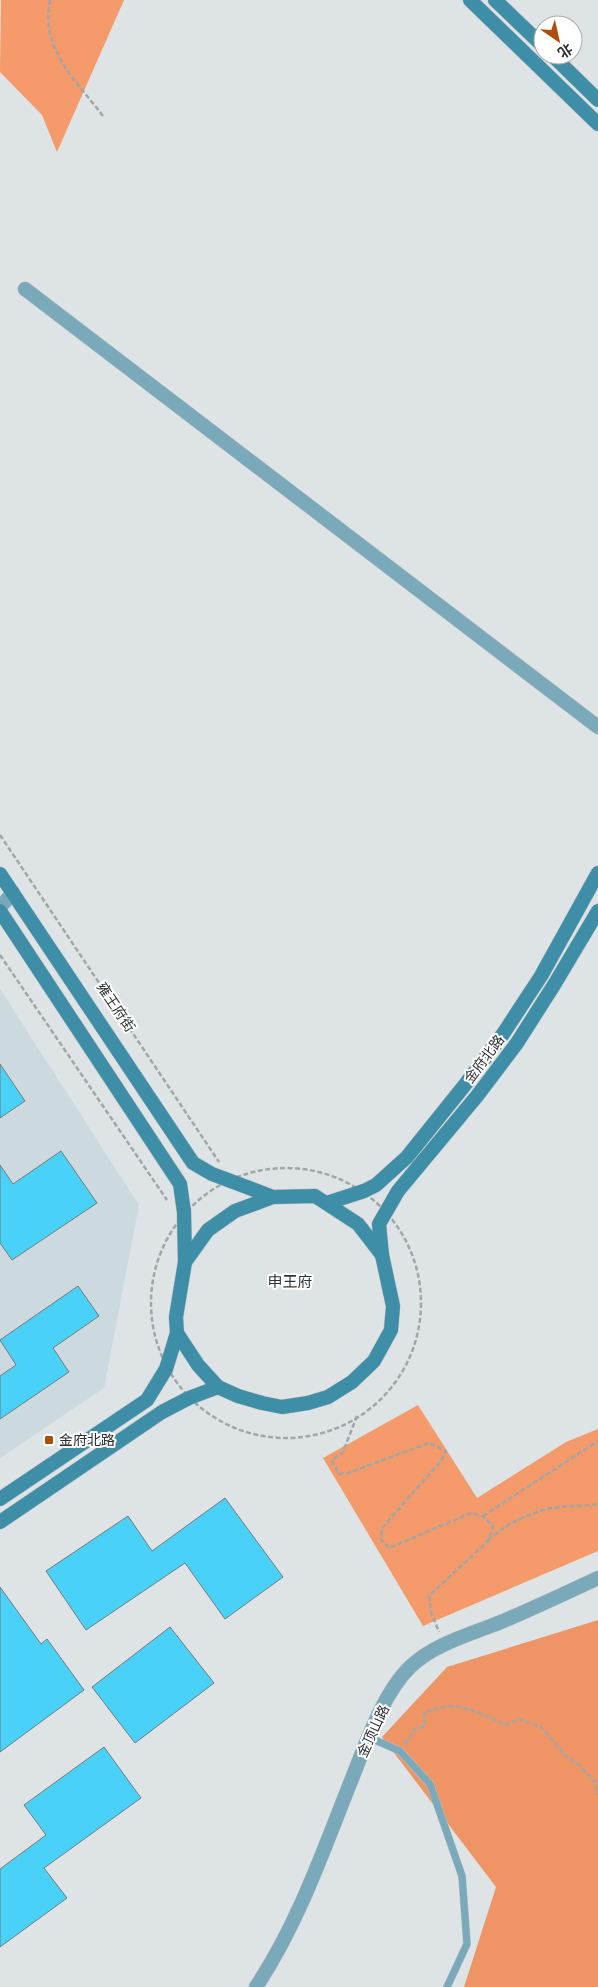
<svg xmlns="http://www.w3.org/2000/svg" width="598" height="1987" viewBox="0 0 598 1987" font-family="'Source Sans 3','Noto Sans SC',sans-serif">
  <rect width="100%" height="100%" fill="#dee4e6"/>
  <polygon fill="#ccdadf" points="0,989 139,1205 104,1388 0,1458"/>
  <g fill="#f49a6b">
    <polygon points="1,0 124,0 57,152 42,115 0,72"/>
    <polygon points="418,1405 477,1498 566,1442 598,1429 598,1551 423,1626 323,1458"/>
  </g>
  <polygon fill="#ef9565" points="598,1620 598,1987 464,1987 496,1887 382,1737 447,1667"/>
  <g fill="#4ad1f7" stroke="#757b7c">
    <polygon points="0,1064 25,1101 0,1118"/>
    <polygon points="61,1151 97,1203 12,1260 0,1243 0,1165 13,1184"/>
    <polygon points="78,1286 99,1316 53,1348 69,1372 0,1419 0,1376 16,1365 0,1340"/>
    <polygon points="225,1498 283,1577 225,1619 185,1563 86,1630 46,1571 128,1516 152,1551"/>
    <polygon points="0,1587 41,1644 47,1639 84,1690 0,1752"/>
    <polygon points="170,1627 214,1683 135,1743 92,1687"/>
    <polygon points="104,1747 141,1798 44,1868 67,1898 0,1947 0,1869 46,1835 24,1805"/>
  </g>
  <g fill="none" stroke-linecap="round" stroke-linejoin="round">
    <g stroke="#bbc0c2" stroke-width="8">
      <polyline id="service" points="368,1737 400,1751 430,1784 462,1876 467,1944 447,1987"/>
    </g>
    <g stroke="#bbc0c2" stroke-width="15">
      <g id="tertiary">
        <polyline points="25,289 598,727"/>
        <polyline points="0,907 13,893"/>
        <path d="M256,1987c42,-63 67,-136 95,-206 14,-35 32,-88 59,-114 24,-23 61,-33 91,-45 33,-14 65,-29 97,-44"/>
      </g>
    </g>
    <g stroke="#bbc0c2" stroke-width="15">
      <g id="secondary">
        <polyline points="470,0 598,124"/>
        <polyline points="495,0 543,46"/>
        <polyline points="552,55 598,100"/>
        <polyline points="0,874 193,1163 212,1174 273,1197"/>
        <polyline points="0,911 180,1184 184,1212 185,1262"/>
        <polygon points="315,1196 358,1224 382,1255 393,1306 391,1330 374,1361 352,1382 328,1397 308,1403 282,1407 262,1403 238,1396 218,1387 198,1365 177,1333 176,1317 185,1262 208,1230 235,1211 273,1197"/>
        <polyline points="327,1203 364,1191 376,1185 407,1157 464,1086 503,1034 541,976 598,873"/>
        <polyline points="382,1255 379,1224 398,1191 477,1096 517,1043 554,985 598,911"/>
        <polyline points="0,1499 147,1400 166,1369 177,1333"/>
        <polyline points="0,1522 162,1412 189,1398 218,1387"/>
      </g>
    </g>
    <g stroke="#a1a6a7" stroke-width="2.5" stroke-dasharray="5 2.5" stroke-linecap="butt">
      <path d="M50,0c-10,50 26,80 53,116"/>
      <polyline points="0,835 219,1162"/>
      <polyline points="0,955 167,1200"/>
      <circle cx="286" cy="1303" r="135"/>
      <polyline points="357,1416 343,1452 332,1460 339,1474 348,1473 429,1443 446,1451 441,1461 382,1528 381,1539 389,1548 471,1513 483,1516 493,1526 488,1541 429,1596 431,1612 439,1632"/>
      <polyline points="483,1516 598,1441"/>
      <path d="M488,1540c17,-15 37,-25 59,-31 16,-4 34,-2 51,-5"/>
      <path d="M405,1744l10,-15 10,-3 -1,-14c7,0 12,-4 19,-5 22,-4 44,10 63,18l13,-6 22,8 25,29 13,9 16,17 3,13"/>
    </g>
    <use href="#service" stroke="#7aaaba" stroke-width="7"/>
    <use href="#tertiary" stroke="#7aaaba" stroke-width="14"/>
    <use href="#secondary" stroke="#3d8ea6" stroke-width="14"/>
  </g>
  <rect fill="#af4e08" stroke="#fff" stroke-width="2" x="44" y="1435" width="10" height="10" rx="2.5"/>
  <g text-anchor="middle" stroke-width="4" stroke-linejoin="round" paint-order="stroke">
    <g font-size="14" fill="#2d2f30" stroke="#fff">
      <text transform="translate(116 1007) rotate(56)" y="5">雍王府街</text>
      <text transform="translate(484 1059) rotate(-53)" y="5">金府北路</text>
      <text transform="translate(373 1731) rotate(-65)" y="5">金顶山路</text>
    </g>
    <g font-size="14" fill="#2d2f30" stroke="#fff" text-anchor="start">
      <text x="59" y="1445">金府北路</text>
    </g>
    <g font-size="15" fill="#2f3436" stroke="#fff">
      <text x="290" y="1287">申王府</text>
    </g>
  </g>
  <g transform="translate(558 40) rotate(146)"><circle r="24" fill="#ffffff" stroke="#abacac"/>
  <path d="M0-4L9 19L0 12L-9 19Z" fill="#af4e08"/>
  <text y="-8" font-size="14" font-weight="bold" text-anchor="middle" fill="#2d2f30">北</text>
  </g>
</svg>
